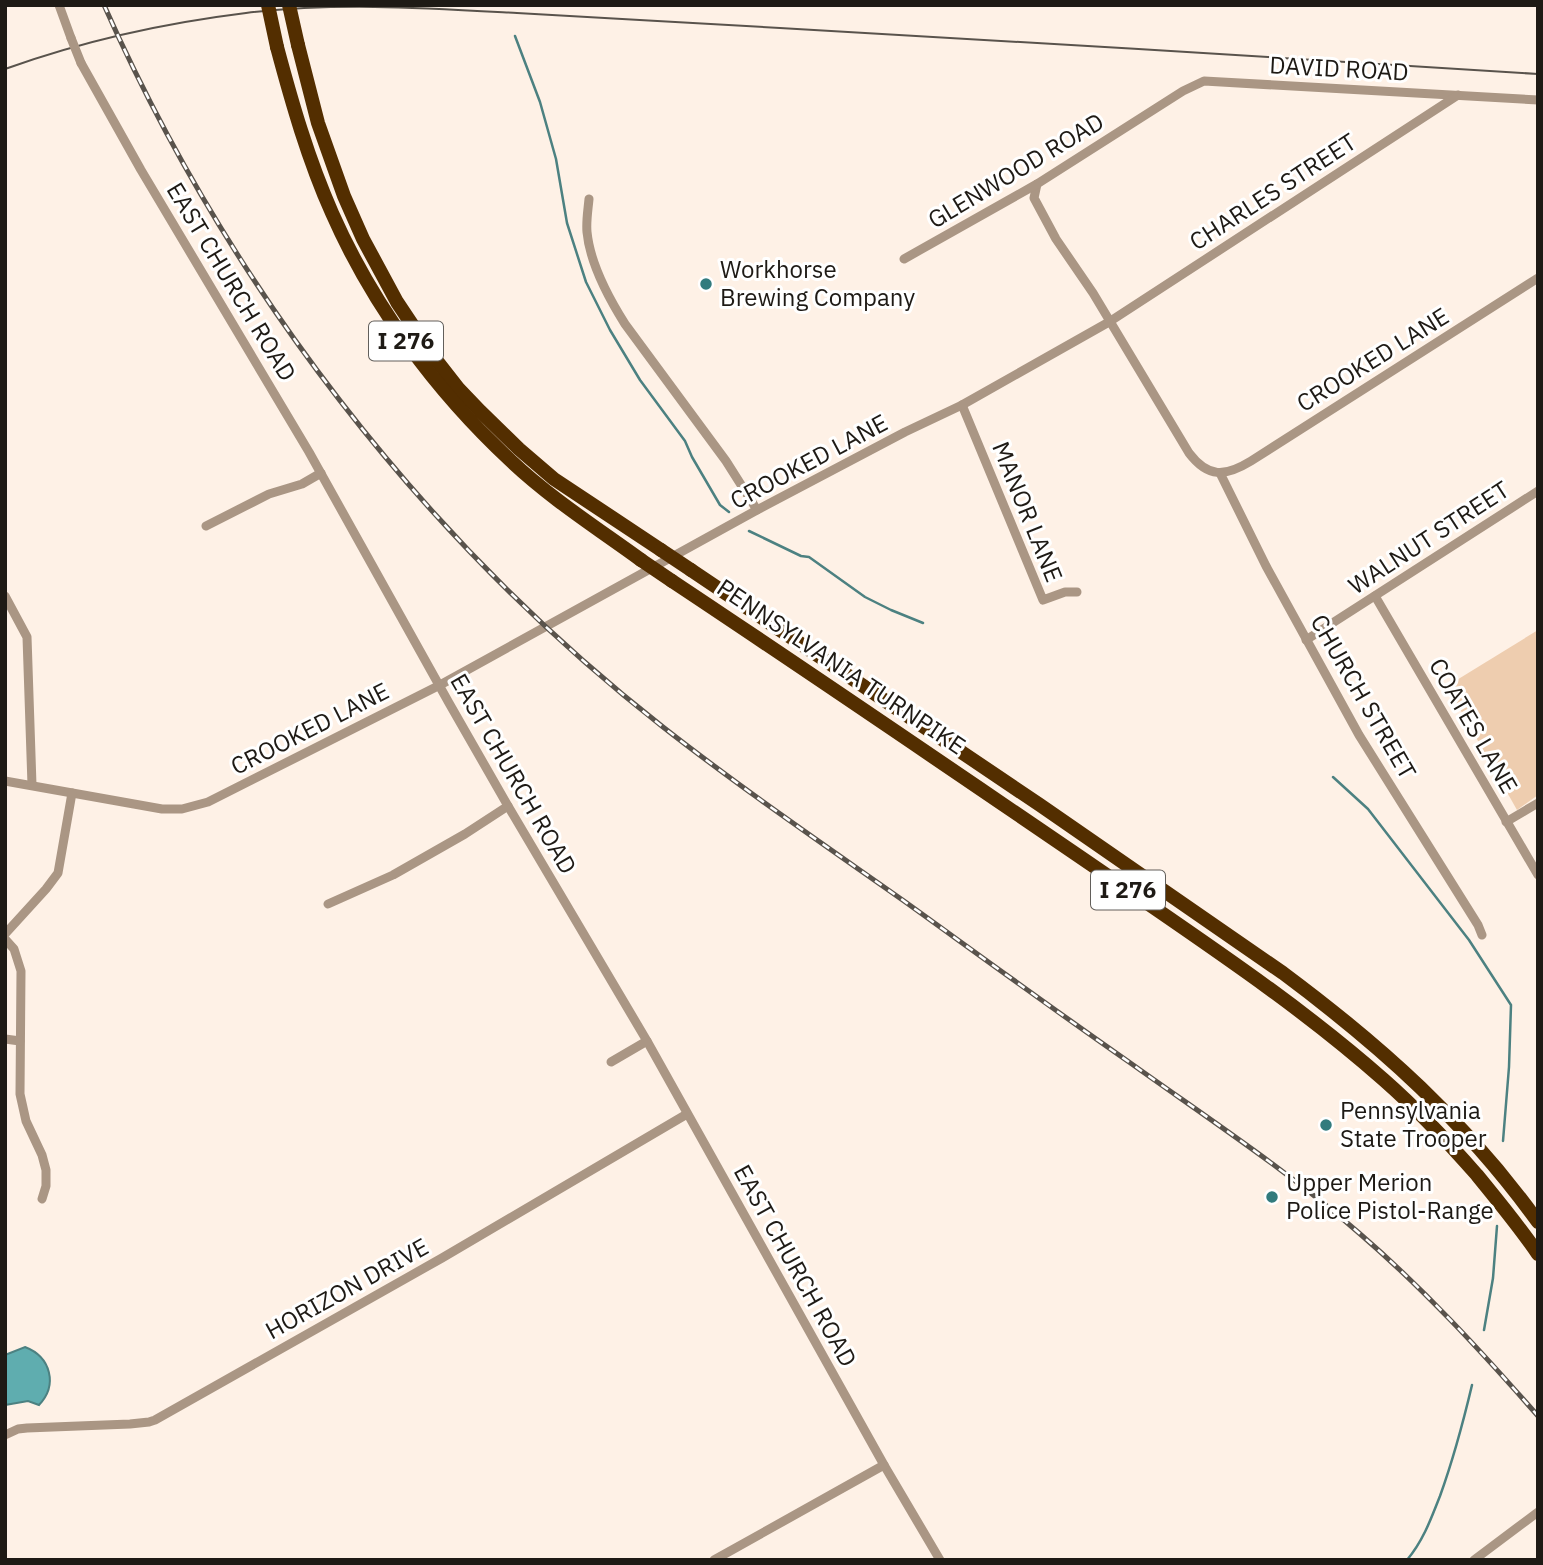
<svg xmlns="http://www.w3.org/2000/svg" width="1543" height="1565" viewBox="0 0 1543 1565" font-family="'IBM Plex Sans',sans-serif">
  <rect width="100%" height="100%" fill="#fef1e6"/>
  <polygon fill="#eecdaf" points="1538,630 1538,795 1517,810 1447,686"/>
  <path fill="#5fadaf" stroke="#4c8181" stroke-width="2" d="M25,1347c26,10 33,38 14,58l-11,-4 -23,4v-50z"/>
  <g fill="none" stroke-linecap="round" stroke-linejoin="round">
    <g stroke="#4c8181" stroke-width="2.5">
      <polyline points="515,36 540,102 556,159 567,223 586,282 610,330 640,380 685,441 692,457 720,505 729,512"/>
      <polyline points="749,531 801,556 809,557 865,597 891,610 923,623"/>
      <polyline points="1333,777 1368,809 1469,940 1511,1005 1509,1067 1503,1141"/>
      <polyline points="1484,1330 1493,1278 1497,1226"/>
      <path d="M1407,1560c16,-19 24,-41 33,-64 13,-36 23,-73 32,-111"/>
    </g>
    <g stroke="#aa9684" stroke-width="9">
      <polyline points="59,5 71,38"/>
      <polyline points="81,63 141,170 309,452 449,703 508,806 647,1041 884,1465 940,1560"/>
      <path d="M1037,184l-3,14 22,41 37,54 96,160c19,25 36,24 62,8l287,-183"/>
      <path d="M589,199c-1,11 -3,22 -2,33 3,32 21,65 38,92l101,137 31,49"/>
      <polyline points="904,259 1037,184 1183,91 1204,81 1538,100"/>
      <polyline points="962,405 1043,600 1065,592 1077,592"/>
      <polyline points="1220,473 1266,566 1359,735 1478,925 1482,935"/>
      <polyline points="206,526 269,494 302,484 321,473"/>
      <polyline points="5,596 27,637 32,785"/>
      <polyline points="1375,596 1538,875"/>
      <polyline points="1306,640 1538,491"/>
      <polyline points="5,781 162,809 182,809 208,802 440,685 757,510 905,432 962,405 1109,322 1458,95"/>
      <polyline points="1506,822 1538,803"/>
      <polyline points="328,904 393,875 465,834 508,806"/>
      <polyline points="5,934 46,889 58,873 72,793"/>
      <polyline points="5,939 14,949 21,971 20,1094 26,1121 42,1155 46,1170 46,1186 42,1199"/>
      <polyline points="5,1039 20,1041"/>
      <polyline points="611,1062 647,1041"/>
      <polyline points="5,1435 18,1429 27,1428 130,1424 149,1422 155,1420 442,1258 687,1114"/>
      <polyline points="714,1560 884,1465"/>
      <polyline points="1474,1560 1538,1512"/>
    </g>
    <g stroke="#532e00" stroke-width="14">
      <polyline points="298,45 318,123 344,196 363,239 397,302 433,356 458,388 480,411 519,449 554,479 661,550"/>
      <path d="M277,47c15,56 31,112 55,166 41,93 104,178 178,247 40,38 87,68 131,100"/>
      <path d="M691,570l349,235 243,168c98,73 183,149 255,249"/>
      <path d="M672,581c146,97 291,196 436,295 94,65 190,128 276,204 33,29 64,62 93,95 21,26 42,51 61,79"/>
    </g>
    <path stroke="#59534c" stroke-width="2" d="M5,69c78,-28 159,-46 241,-56 90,-11 181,-5 271,0 88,5 175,10 263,15 253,14 505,30 758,46"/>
    <g stroke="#59534c" stroke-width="5">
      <path id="rail" d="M104,5c124,280 318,533 559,722 78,61 160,117 241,174 75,54 149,108 225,161 77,55 158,108 230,171 65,56 122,118 179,183"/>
    </g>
    <use href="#rail" stroke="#fff" stroke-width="2.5" stroke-dasharray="8" stroke-linecap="butt"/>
    <polyline stroke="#aa9684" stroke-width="9" points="71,38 81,63"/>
    <g stroke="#532e00" stroke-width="14">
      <polyline points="268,5 277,47"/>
      <polyline points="289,5 298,45"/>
      <polyline points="661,550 691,570"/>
      <polyline points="641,560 672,581"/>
    </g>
  </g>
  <g fill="#327b7d" stroke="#fff" stroke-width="2.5">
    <circle cx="706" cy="284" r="7"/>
    <circle cx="1326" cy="1125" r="7"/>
    <circle cx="1272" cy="1197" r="7"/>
  </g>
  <g text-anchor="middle" stroke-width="6" stroke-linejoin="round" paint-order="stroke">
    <g fill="#fff" stroke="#625f5b" stroke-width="2">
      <rect x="369" y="321.5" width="74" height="39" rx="5"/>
      <rect x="1091" y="870.5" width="74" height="39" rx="5"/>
    </g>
    <g font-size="23" font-weight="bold" fill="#1e1a15">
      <text x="406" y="349">I 276</text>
      <text x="1128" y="898">I 276</text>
    </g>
    <g font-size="24" fill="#1e1a15" stroke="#fff">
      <text transform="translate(1339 69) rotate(3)" y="8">DAVID ROAD</text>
      <text transform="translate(1016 171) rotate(-31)" y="8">GLENWOOD ROAD</text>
      <text transform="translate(1273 192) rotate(-33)" y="8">CHARLES STREET</text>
      <text transform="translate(231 282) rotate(59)" y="8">EAST CHURCH ROAD</text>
      <text transform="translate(1373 360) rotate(-32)" y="8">CROOKED LANE</text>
      <text transform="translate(809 462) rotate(-28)" y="8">CROOKED LANE</text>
      <text transform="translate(1027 512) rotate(68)" y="8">MANOR LANE</text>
      <text transform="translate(1429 538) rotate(-33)" y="8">WALNUT STREET</text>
      <text transform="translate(841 667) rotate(34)" y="8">PENNSYLVANIA TURNPIKE</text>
      <text transform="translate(1363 697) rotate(60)" y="8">CHURCH STREET</text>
      <text transform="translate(1473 726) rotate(60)" y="8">COATES LANE</text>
      <text transform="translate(310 729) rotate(-27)" y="8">CROOKED LANE</text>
      <text transform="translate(513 774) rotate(60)" y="8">EAST CHURCH ROAD</text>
      <text transform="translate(795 1266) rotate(61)" y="8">EAST CHURCH ROAD</text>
      <text transform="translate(347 1289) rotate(-29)" y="8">HORIZON DRIVE</text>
    </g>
    <g font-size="24" fill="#1e1a15" stroke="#fff" text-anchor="start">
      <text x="720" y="278">Workhorse<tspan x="720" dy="28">Brewing Company</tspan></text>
      <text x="1340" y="1119">Pennsylvania<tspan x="1340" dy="28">State Trooper</tspan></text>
      <text x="1286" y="1191">Upper Merion<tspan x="1286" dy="28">Police Pistol-Range</tspan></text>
    </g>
  </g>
  <rect width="1543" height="1565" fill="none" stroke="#1e1a15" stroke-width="14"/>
</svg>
